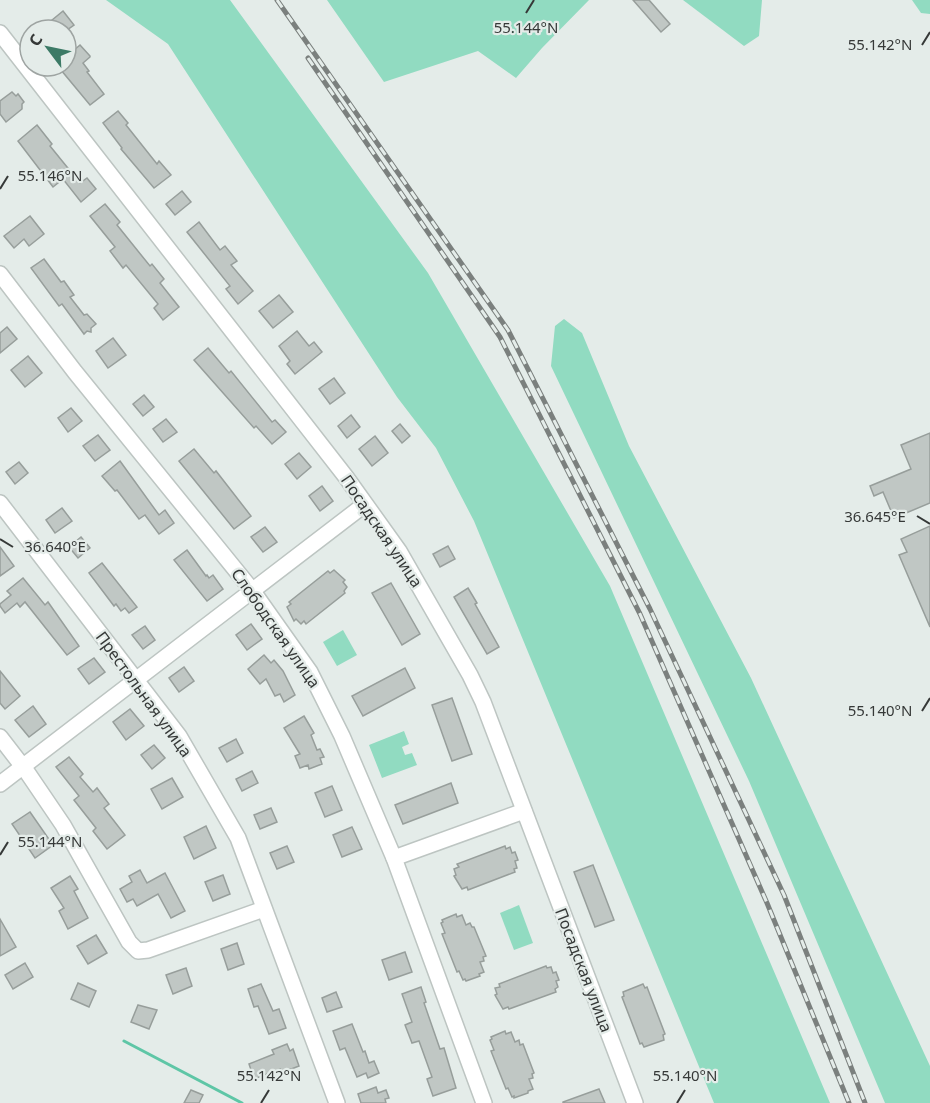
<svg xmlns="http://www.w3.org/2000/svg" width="930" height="1103" viewBox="0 0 930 1103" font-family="'Noto Sans',sans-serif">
  <rect width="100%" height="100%" fill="#e4ece9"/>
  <g fill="#91dbc1">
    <polygon points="106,0 230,0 428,273 610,586 830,1103 714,1103 474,521 436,448 397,397 168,44"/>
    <polygon points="327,0 589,0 542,48 516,78 478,51 384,82"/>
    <polygon points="683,0 762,0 759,36 744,46"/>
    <polygon points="912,0 930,0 930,14 921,13"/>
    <polygon points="564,319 582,333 629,446 751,678 930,1066 930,1103 885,1103 749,781 551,366 555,326"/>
    <polygon points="343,630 357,655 337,666 323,642"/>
    <polygon points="404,731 409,744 402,747 405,755 412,753 417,765 382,778 369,745"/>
    <polygon points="519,905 533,943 514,950 500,913"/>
  </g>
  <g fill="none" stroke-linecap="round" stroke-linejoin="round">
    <polyline stroke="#5ec6a6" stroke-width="3" points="124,1041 242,1103"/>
  </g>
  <g fill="#c0c7c4" stroke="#979e9b" stroke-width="1.5">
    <polygon points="633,0 649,0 670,24 661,32"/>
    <polygon points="63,11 74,25 67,30 40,30"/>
    <polygon points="80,45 90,56 90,57 83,63 89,71 87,72 104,94 90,105 61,70 66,66 66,57"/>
    <polygon points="12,92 16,96 18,94 24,102 22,104 22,109 6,122 0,114 0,101"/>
    <polygon points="118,111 128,123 126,125 157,164 159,161 171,175 154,188 121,149 122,148 103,123"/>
    <polygon points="37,125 52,144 50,146 80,183 87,178 96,189 81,202 63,179 53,187 18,141"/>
    <polygon points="182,191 191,202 175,215 166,204"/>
    <polygon points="105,204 120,222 117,225 150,266 152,264 164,279 160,283 179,307 163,320 154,308 158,304 126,265 123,268 110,251 115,247 90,216"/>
    <polygon points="30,216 44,234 29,246 24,239 14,248 4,236"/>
    <polygon points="199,222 220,250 225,246 237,261 231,265 253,291 238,304 226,289 230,286 187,232"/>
    <polygon points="44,259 61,282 64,281 74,295 70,297 84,315 87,314 96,324 91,328 91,332 87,331 84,334 62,304 59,306 31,268"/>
    <polygon points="279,295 293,312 273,328 259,311"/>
    <polygon points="7,327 17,339 0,353 0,333"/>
    <polygon points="297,331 309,346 314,342 322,352 295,374 287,364 290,361 279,346"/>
    <polygon points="113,338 126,355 108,368 96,351"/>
    <polygon points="208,348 229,373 231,371 272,422 275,420 286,432 272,444 256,426 254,428 194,360"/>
    <polygon points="28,356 42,373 25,387 11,370"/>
    <polygon points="334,378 345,393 330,404 319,389"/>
    <polygon points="144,395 154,407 143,416 133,404"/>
    <polygon points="71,408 82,421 68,432 58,418"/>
    <polygon points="351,415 360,427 347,438 338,426"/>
    <polygon points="166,419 177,432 163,442 153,429"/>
    <polygon points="400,424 410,436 402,443 392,431"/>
    <polygon points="930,433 930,503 894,518 883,492 874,496 870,486 911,469 901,445"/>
    <polygon points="98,435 110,450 95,461 83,446"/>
    <polygon points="375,436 388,453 372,466 359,449"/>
    <polygon points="194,449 214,473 216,471 251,516 234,529 179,461"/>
    <polygon points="299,453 311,467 297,479 285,464"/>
    <polygon points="120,461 159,515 165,510 174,523 159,534 145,515 139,519 117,490 115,491 102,476"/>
    <polygon points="19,462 28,473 15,484 6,472"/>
    <polygon points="322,486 333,501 320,511 309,496"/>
    <polygon points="62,508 72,521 55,533 46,520"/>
    <polygon points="930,526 930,627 899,555 907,552 901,539"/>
    <polygon points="265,527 277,542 263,552 251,537"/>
    <polygon points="81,537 90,548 78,558 69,547"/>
    <polygon points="448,546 455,559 440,567 433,554"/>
    <polygon points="0,547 14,566 0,576"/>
    <polygon points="187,550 206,576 207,575 209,578 213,575 223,589 207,601 174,560"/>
    <polygon points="102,563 137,607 129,613 125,608 121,611 116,604 114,606 89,573"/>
    <polygon points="334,570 345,580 343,582 347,587 344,591 345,593 306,624 304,621 301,624 296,619 294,621 287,607 291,604 289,602 328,571 330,573"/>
    <polygon points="23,578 45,605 48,602 79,646 67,655 25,602 20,607 17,603 5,613 0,606 0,604 11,595 7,591"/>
    <polygon points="391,583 420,634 402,645 372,593"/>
    <polygon points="468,588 477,603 475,604 499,647 487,654 454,597"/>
    <polygon points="251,624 262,639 247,650 236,635"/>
    <polygon points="145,626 155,640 143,649 132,635"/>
    <polygon points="264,655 271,663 274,660 283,671 295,695 284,702 280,694 275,696 266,679 260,684 248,669"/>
    <polygon points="94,658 105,672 89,684 78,669"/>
    <polygon points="184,667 194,681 179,692 169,678"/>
    <polygon points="405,668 415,688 363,716 352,696"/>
    <polygon points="0,671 20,696 5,709 0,703"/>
    <polygon points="452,698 472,754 452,761 432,705"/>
    <polygon points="33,706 46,724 29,737 15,720"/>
    <polygon points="130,709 144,726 126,740 113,722"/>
    <polygon points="304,716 314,733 311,735 317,750 320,749 324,757 320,758 322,764 309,769 308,765 300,768 295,756 300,754 284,728"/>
    <polygon points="236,739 243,753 227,762 219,748"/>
    <polygon points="154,745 165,758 152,769 141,755"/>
    <polygon points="69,757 83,774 80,777 93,792 97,788 109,804 104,808 125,835 107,849 93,831 96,828 74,800 79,796 56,767"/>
    <polygon points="252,771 258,783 242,791 236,779"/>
    <polygon points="172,778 183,797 162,809 151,789"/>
    <polygon points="451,783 458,803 403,824 395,805"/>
    <polygon points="332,786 342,810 325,817 315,793"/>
    <polygon points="271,808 277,822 260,829 254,815"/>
    <polygon points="30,812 53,845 35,858 12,824"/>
    <polygon points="206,826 216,848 194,859 184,837"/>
    <polygon points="352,827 362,849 342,857 333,835"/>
    <polygon points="287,846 294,862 277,869 270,853"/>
    <polygon points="505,846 506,849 510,847 512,853 515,852 518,860 515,861 517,868 514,869 515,872 468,890 467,887 462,889 454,876 456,875 454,869 459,867 457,864"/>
    <polygon points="593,865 614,920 595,927 574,872"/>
    <polygon points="140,870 147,883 165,873 185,911 171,918 158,894 137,906 133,899 127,902 120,889 132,882 129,876"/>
    <polygon points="223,875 230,894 213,901 205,882"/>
    <polygon points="70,876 78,889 74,891 88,918 68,929 59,911 64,908 51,888"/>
    <polygon points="456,914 457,917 462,915 466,925 470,923 472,927 474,927 486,956 483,957 484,961 480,962 484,972 479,974 480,976 466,981 465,979 463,980 459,971 457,972 442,934 445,933 441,923 443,922 442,920"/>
    <polygon points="0,919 16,947 0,956"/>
    <polygon points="96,935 107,953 88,964 77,946"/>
    <polygon points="237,943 244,964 228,970 221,949"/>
    <polygon points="405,952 412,972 389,980 382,960"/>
    <polygon points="25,963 33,977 13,989 5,975"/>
    <polygon points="546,966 547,968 551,967 553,973 556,972 559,980 556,981 558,987 555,989 556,992 509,1009 508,1007 503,1009 495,995 497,994 495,988 500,987 499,984"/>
    <polygon points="186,968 192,986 173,994 166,975"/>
    <polygon points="78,983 96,991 89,1007 71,999"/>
    <polygon points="261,984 273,1011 279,1009 286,1028 269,1034 258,1006 254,1007 248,989"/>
    <polygon points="643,984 645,988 647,987 665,1034 663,1035 664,1040 644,1047 642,1043 640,1044 622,997 624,996 623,992"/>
    <polygon points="421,987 426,1002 424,1003 440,1049 444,1048 456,1088 433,1096 427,1079 432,1077 419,1041 412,1043 405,1025 412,1022 402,994"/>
    <polygon points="336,992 342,1007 327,1012 322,998"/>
    <polygon points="138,1005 157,1010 149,1029 131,1022"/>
    <polygon points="352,1024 363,1052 365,1051 369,1063 374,1061 379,1073 368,1078 366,1073 357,1077 345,1048 340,1050 333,1031"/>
    <polygon points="505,1031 506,1034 511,1032 515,1042 519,1040 520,1045 523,1044 534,1073 532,1074 533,1078 529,1079 533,1089 528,1091 528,1093 514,1098 514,1096 512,1097 508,1088 506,1089 491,1051 494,1050 490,1040 492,1039 491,1037"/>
    <polygon points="287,1044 290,1051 293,1049 299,1066 281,1073 280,1069 254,1079 249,1064 274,1054 272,1050"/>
    <polygon points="376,1087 378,1093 386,1090 389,1098 385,1099 386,1103 361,1103 358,1094"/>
    <polygon points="599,1089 605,1103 563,1103 563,1102"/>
    <polygon points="191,1090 203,1095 199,1103 184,1103"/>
  </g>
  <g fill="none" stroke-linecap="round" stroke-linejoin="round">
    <g stroke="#bdc5c2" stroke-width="18">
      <g id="minor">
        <polyline points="0,33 346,477 399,551 470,675 483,702 635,1103"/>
        <polyline points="0,274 75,372 252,590 310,672 342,736 394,858 484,1103"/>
        <polyline points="0,503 179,736 238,838 337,1103"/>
        <polyline points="0,737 27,772 63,825 129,942 138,951 148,950 264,909"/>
        <polyline points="0,784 364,505"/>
        <polyline points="394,858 524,811"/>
      </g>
    </g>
    <use href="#minor" stroke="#fff" stroke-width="15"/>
    <g stroke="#7b807e" stroke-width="5">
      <g id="rail">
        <polyline points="277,0 508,330 650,609 784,895 865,1103"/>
        <polyline points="308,58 500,337 640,614 767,903 849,1103"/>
      </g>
    </g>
    <use href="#rail" stroke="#e4ece9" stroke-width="3" stroke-dasharray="9" stroke-linecap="butt"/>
  </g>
  <path fill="none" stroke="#363938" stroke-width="2" d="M526,13l8,-13M922,45l8,-13M0,189l8,-13M917,516l13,8M0,539l13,8M922,711l8,-13M0,855l8,-13M261,1103l8,-13M677,1103l8,-13"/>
  <g text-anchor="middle" stroke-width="4.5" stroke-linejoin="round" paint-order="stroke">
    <g font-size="16" fill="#363938" stroke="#e4ece9">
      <text transform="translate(382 531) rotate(56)" y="6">Посадская улица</text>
      <text transform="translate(276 628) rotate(55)" y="6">Слободская улица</text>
      <text transform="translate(144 694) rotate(54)" y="6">Престольная улица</text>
      <text transform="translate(584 970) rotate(69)" y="6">Посадская улица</text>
    </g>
  </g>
  <g font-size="15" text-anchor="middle" fill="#363938" stroke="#e4ece9" stroke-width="4.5" stroke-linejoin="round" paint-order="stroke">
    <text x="526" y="33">55.144°N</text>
    <text x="880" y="50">55.142°N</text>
    <text x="50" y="181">55.146°N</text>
    <text x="875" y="522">36.645°E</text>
    <text x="55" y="552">36.640°E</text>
    <text x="880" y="716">55.140°N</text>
    <text x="50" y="847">55.144°N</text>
    <text x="269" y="1081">55.142°N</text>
    <text x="685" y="1081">55.140°N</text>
  </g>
  <g transform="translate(48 48) rotate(302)"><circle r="28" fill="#e4ece9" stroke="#9ea4a2" stroke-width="1.5"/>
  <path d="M0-4.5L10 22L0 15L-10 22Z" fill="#3c7a66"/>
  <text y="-9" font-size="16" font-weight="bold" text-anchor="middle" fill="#363938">С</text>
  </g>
</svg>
